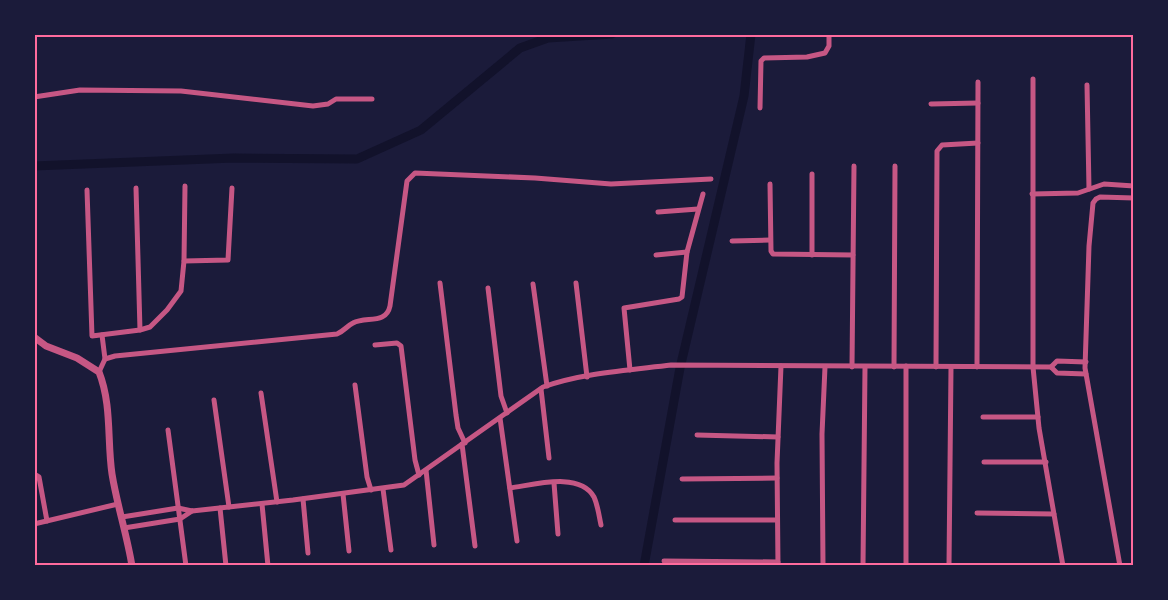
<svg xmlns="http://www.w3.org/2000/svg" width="1168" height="600" viewBox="0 0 1168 600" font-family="'Varela Round',sans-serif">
  <rect width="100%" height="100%" fill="#1b1b3a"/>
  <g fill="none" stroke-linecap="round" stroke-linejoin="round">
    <g stroke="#12122b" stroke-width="9">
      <polyline points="34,166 234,158 357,159 421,130 520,48 548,38 612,34"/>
      <polyline points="644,566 680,368 744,96 751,34"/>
    </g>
    <g stroke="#c65784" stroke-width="5">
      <polyline points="1033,79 1033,367 1039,428 1063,566"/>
      <polyline points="1087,85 1089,189"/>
      <polyline points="34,97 80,90 181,91 313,106 328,104 336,99 372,99"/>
      <polyline points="931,104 978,103"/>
      <polyline points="760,108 761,61 764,58 807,57 825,53 829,46 829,34"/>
      <polyline points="812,174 812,255"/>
      <polyline points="770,184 771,251 773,254 853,255"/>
      <polyline points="136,188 140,330"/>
      <polyline points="87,190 92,336 140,330 150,327 167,310 181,291 184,261 185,186"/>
      <polyline points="1032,194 1078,193 1104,184 1134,186"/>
      <polyline points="658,212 698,209"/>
      <polyline points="732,241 770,240"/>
      <polyline points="656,255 687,252"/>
      <polyline points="184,261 228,260 232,188"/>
      <polyline points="440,283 456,415 458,428 465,443"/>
      <polyline points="576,283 587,377"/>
      <polyline points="533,284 547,386"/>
      <polyline points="488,288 501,396 507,413"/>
      <polyline points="102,335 105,359"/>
      <polyline points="375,345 397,343 401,346 415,460 419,475"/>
      <polyline points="852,367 854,166"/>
      <polyline points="894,367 895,166"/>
      <polyline points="936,367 937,151 942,145 978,143"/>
      <polyline points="977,367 978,82"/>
      <polyline points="1051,367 1057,361 1086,362"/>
      <polyline points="630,370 624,308 679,299 682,297 687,252 703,194"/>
      <path d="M99,372l6,-13 10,-3 222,-22c7,-3 10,-8 16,-11 13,-7 33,2 37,-17l17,-125 8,-8 120,5 76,6 100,-5"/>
      <polyline points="355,385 367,477 371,490"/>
      <polyline points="541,389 549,458"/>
      <polyline points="261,393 277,502"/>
      <polyline points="214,400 229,507"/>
      <polyline points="983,417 1038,417"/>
      <polyline points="500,418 517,541"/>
      <polyline points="168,430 186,566"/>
      <polyline points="697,435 778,437"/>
      <polyline points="462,444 475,546"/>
      <polyline points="984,462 1046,462"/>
      <polyline points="426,470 434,545"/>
      <polyline points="34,474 39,477 47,521"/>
      <polyline points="682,479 777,478"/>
      <polyline points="554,483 558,534"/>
      <path d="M510,488c23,-3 70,-17 84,9 4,9 5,19 7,28"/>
      <polyline points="383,489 391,550"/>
      <polyline points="343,494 349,551"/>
      <polyline points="303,499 308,553"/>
      <polyline points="262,504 268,566"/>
      <polyline points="220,508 226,566"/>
      <polyline points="977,513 1054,514"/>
      <path d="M122,517l56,-9 14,3 101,-11 111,-15 139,-98c39,-14 87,-17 128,-22l380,2 6,6 29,1"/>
      <polyline points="675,520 777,520"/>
      <polyline points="34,524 118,504"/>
      <polyline points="124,528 180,519 192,511"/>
      <polyline points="664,561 778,562"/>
      <polyline points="778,566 777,463 781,366"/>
      <polyline points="823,566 822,434 825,367"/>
      <polyline points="863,566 865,367"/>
      <polyline points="906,566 906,366"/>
      <polyline points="949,566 951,367"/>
      <polyline points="1120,566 1085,368 1089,246 1093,203 1096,199 1100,197 1134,198"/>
    </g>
    <path stroke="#c65784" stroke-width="7" d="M34,337l12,9 31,12 22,14c13,33 8,68 13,102 5,31 15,61 20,92"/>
  </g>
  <rect width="1168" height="600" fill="none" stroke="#1b1b3a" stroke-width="72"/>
  <rect x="36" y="36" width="1096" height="528" fill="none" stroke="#ff6b9d" stroke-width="2"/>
</svg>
